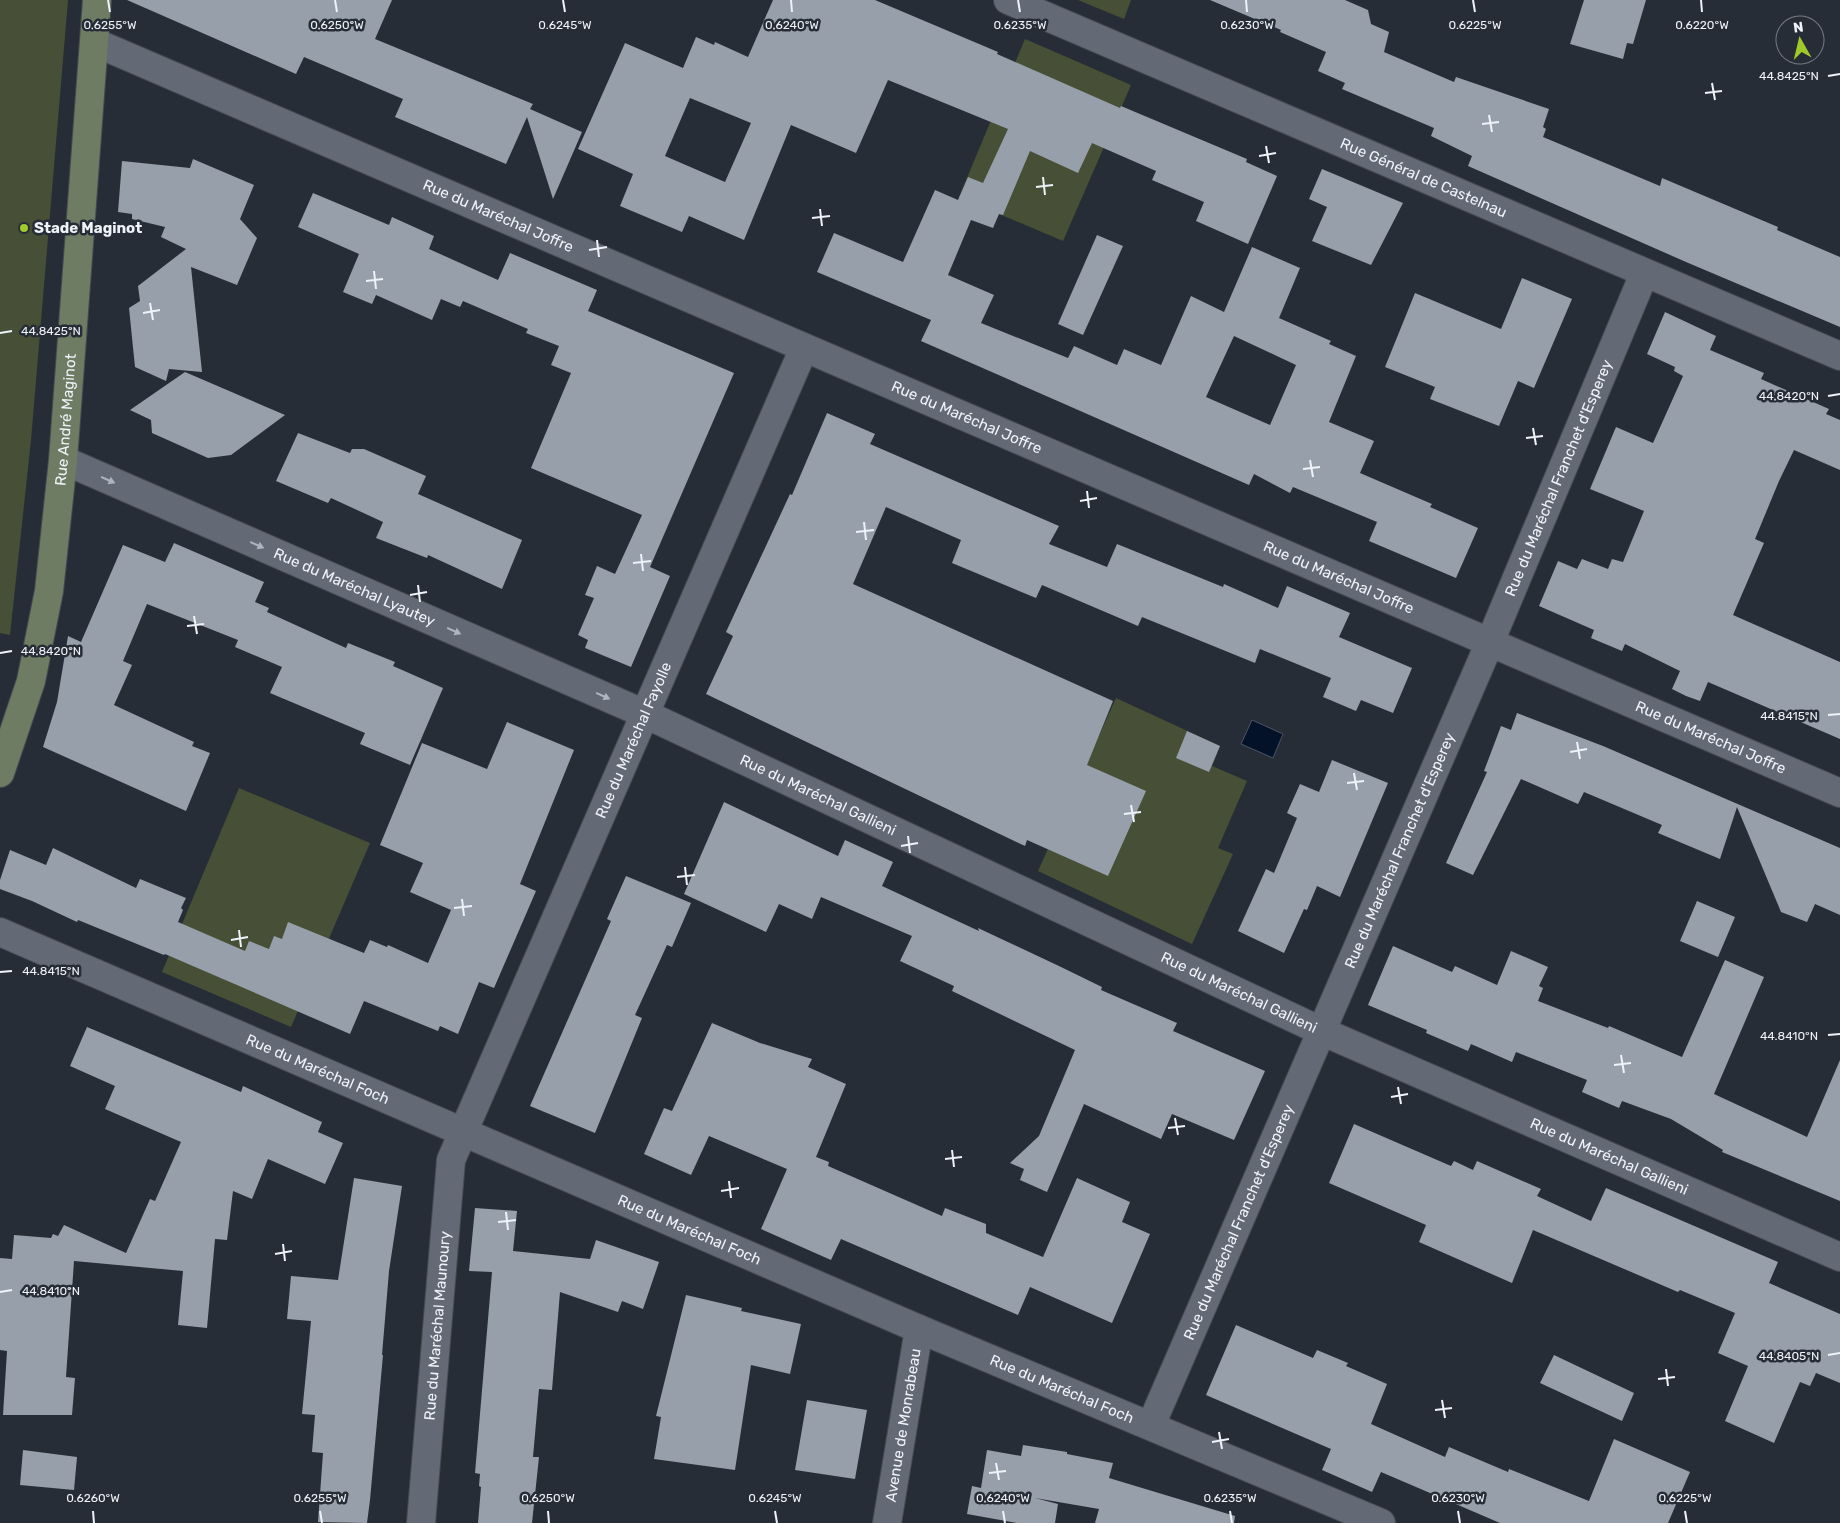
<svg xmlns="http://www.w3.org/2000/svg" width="1840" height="1523" viewBox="0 0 1840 1523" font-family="Rubik,sans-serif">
  <rect width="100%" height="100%" fill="#272d36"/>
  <g fill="#475036">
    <polygon points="0,0 68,0 31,440 10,635 0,633"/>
    <polygon points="1078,0 1131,0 1124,19"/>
    <polygon points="1025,39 1131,85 1063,241 959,197"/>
    <polygon points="1116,698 1220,746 1212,766 1247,781 1218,848 1233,854 1192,944 1038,871"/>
    <polygon points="239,788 370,843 291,1027 162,972"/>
  </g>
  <polygon fill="#031129" stroke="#4a5567" points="1252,720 1283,734 1273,758 1241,744"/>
  <g fill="#979faa" fill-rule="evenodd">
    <polygon points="127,0 392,0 375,39 533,104 530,109 582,132 553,199 527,117 506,164 395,117 403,99 304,57 296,74"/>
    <path d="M773,0h102l123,52 -1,2 123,54 1,-2 126,53 -1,3 31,14 -29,68 -52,-23 8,-19 -52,-22 4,-9 -64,-28 -14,30 -48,-22 -27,64 -4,-1 -6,14 -22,-8 -23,55 46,20 -13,28 87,35 6,-12 43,19 7,-16 37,16 30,-69 33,16 28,-65 48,21 -21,50 52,23 -2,3 27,12 -27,66 45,19 -14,32 72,31 -2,3 48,21 -22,50 -87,-37 8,-19 -84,-35 -3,6 -36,-19 -5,11 -328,-144 10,-21 -114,-48 17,-39 69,29 32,-72 23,10 10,-23 15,6 25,-54 -120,-49 -32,73 -65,-28 -47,115 -55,-24 -7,16 -62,-26 13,-32 -55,-25 47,-106 58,25 13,-31 18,8 1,-3 33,15zM690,98l61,25 -26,59 -60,-26zM1234,336l62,29 -26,60 -64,-28z"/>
    <polygon points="1210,0 1345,0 1368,10 1371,24 1389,32 1384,52 1454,82 1456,77 1549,109 1543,127 1546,129 1543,137 1660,186 1662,178 1778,227 1777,230 1840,257 1840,327 1686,262 1468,166 1472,156 1431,136 1434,128 1342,89 1345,83 1318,71 1326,52 1280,32 1281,30"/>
    <polygon points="1584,0 1646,0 1633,44 1627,43 1623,59 1570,44"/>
    <polygon points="193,159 254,185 240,219 257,238 237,285 191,267 202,372 169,369 166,381 135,367 129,308 140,301 138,286 186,249 161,237 165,227 132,219 132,214 118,212 122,161 190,168"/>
    <polygon points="1322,169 1403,203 1371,265 1312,241 1327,207 1309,199"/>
    <polygon points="313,193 389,225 392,217 434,236 429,249 498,280 510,253 597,290 588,311 734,373 650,567 670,576 631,667 585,648 588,640 578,635 594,598 585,595 597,566 615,574 642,515 531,468 571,373 551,365 559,346 526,333 528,329 463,301 460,307 441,299 432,320 376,295 372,304 343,292 359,254 298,227"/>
    <polygon points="1097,235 1123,246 1083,335 1058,324"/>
    <polygon points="1522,278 1572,299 1534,388 1518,381 1499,426 1430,399 1435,387 1385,367 1415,293 1501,329"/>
    <polygon points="1665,312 1716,336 1710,350 1764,373 1761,379 1829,409 1826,414 1840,420 1840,470 1794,450 1779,481 1755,539 1764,543 1733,615 1840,662 1840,739 1708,682 1700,701 1686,696 1672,689 1680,671 1625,644 1622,651 1591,638 1594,630 1539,606 1558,561 1577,569 1582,559 1608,569 1612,559 1623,562 1644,511 1590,489 1616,427 1653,443 1683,376 1674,371 1675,367 1647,354"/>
    <polygon points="185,372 285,415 231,455 208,458 152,433 151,420 130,410"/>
    <polygon points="827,413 875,434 870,444 1059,526 1049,544 1107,567 1117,544 1223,587 1224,584 1278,608 1287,586 1350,613 1339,637 1412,668 1393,713 1361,700 1356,711 1323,697 1331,678 1260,649 1255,663 1142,617 1138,626 1042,585 1036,598 952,563 961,540 886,507 853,584 1113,701 1087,765 1146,791 1108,876 1027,840 1025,846 706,694 733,636 726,632 790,494 792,495"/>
    <polygon points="298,433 350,453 352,449 364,449 426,476 418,494 522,540 502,589 428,555 427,558 376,538 383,522 331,498 328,503 276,481"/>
    <polygon points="174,543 264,582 255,602 269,608 267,612 346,648 348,643 395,662 393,666 443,688 410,765 360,744 365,733 270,693 282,667 235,647 238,640 147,604 123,661 132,665 114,705 194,742 192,746 210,753 186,811 43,747 57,702 68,636 81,642 123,545 165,562"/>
    <polygon points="1517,713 1603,746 1840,848 1840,915 1815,904 1807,922 1781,912 1737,807 1720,859 1658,833 1662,825 1584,792 1578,804 1521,779 1473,875 1446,863 1487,772 1484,771 1501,726 1511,730"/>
    <polygon points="507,722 574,750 520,884 536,891 494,988 479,982 458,1034 440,1026 438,1031 364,1001 350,1034 165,954 164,955 78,920 77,922 32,901 0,889 0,880 10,850 46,865 53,848 136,888 140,879 186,898 181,908 183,910 178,922 245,951 249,941 269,949 274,936 282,939 288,922 364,953 370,940 387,947 388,945 428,963 451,910 410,892 423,863 380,845 422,743 487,769"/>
    <polygon points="1187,731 1220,746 1209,772 1176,758"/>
    <polygon points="1332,760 1388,783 1340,897 1317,886 1307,910 1304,909 1284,953 1238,931 1266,869 1274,873 1297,818 1287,813 1300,784 1319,792"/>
    <polygon points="724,802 838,856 845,840 893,862 882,886 979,931 978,928 1061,967 1102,987 1101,990 1177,1023 1173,1031 1265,1071 1234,1140 1172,1114 1161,1139 1084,1104 1047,1192 1020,1180 1024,1169 1010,1163 1039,1136 1075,1050 952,991 954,986 900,961 912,936 821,897 812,919 779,904 766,932 684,894"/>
    <polygon points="626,876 691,903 672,947 667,945 635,1015 642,1018 595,1133 530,1106 611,921 607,919"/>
    <polygon points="1697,901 1735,917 1718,957 1680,941"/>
    <polygon points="1393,946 1452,972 1455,966 1497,985 1511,951 1548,967 1539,986 1543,988 1538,1001 1608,1028 1609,1026 1682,1057 1725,960 1764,977 1714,1094 1807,1137 1840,1060 1840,1201 1722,1152 1723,1150 1671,1119 1622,1101 1619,1108 1582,1092 1587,1080 1554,1067 1516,1052 1512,1062 1471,1044 1468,1051 1426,1033 1427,1030 1368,1005"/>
    <polygon points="712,1023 760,1043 812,1059 808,1067 846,1084 816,1157 829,1162 828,1166 942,1216 945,1208 986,1224 986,1233 1043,1257 1077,1178 1130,1202 1122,1222 1150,1234 1112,1323 1030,1287 1018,1315 841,1239 831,1260 761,1229 787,1169 709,1136 691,1175 644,1154 664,1108 672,1111"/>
    <polygon points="87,1027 241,1092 243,1086 322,1122 318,1132 343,1143 325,1184 268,1159 252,1199 233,1191 227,1240 215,1239 207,1328 178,1325 183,1271 74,1261 66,1377 75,1378 72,1415 3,1415 7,1351 0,1350 0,1258 12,1259 14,1235 51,1238 53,1234 58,1236 64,1225 126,1253 150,1199 155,1201 181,1142 105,1109 115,1086 70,1066"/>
    <polygon points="1354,1124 1451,1166 1454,1161 1473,1170 1477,1161 1541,1189 1537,1196 1591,1221 1606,1188 1778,1262 1769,1283 1840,1314 1840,1383 1816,1373 1810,1386 1800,1382 1774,1443 1725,1421 1748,1366 1718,1353 1735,1313 1680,1290 1678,1292 1533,1230 1512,1283 1419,1242 1426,1225 1329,1183"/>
    <polygon points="354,1178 402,1186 389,1271 382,1355 383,1355 370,1500 367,1523 318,1522 323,1453 312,1452 315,1415 302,1414 311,1321 287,1319 291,1276 338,1280"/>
    <polygon points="475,1208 517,1211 513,1251 590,1259 596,1240 659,1262 643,1309 622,1301 618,1312 560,1292 552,1390 539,1389 533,1457 539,1457 532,1523 478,1523 481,1487 479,1486 480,1474 475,1473 492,1272 469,1271"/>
    <polygon points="686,1295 742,1308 741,1311 801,1324 790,1374 751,1365 735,1470 654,1459 661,1417 656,1416"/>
    <polygon points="1236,1325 1313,1358 1317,1350 1348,1363 1346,1366 1387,1384 1371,1424 1445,1457 1449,1447 1508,1472 1509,1469 1589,1501 1614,1439 1690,1472 1668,1523 1500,1523 1381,1472 1372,1492 1322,1470 1331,1449 1206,1395"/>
    <polygon points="1554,1355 1634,1393 1622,1421 1540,1383"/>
    <polygon points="807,1400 867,1410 855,1479 795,1470"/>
    <polygon points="1023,1445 1067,1452 1067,1454 1113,1463 1109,1478 1235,1516 1234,1523 1095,1523 1099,1509 1035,1498 1058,1504 1055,1523 1017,1523 967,1514 972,1486 981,1488 987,1450 1021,1456"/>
    <polygon points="23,1450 77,1457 74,1490 20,1485"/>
  </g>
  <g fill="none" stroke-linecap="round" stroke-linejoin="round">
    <g stroke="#454a52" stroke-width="30">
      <g id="street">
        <path id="s1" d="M1008,0l832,356"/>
        <path id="s2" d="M94,42l1746,751"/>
        <path id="s3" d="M63,460l582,254 676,317 519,226"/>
        <path id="s4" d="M0,932l919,397 462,194"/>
        <path id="s5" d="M1151,1425l339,-783 154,-368"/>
        <path id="s6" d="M421,1523l30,-363 353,-812"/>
        <path id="s7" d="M887,1523l32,-194"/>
      </g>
    </g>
    <g stroke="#454a52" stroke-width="30">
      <g id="secondary">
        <path id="s8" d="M0,773l31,-92 18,-90 14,-131 34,-460"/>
      </g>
    </g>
    <use href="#street" stroke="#636a75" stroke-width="28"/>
    <use href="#secondary" stroke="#6e7c63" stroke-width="28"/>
  </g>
  <defs><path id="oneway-solid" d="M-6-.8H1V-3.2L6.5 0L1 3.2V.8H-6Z" transform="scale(1.25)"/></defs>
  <g fill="#afb5be">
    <use href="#oneway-solid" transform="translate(108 480) rotate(24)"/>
    <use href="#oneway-solid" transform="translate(257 545) rotate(24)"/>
    <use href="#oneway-solid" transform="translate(454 631) rotate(24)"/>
    <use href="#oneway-solid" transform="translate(603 696) rotate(24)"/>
  </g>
  <path fill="none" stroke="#eef3f9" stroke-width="2" d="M108,0l2,12M335,0l2,12M563,0l2,12M791,0l1,12M1018,0l2,12M1246,0l1,12M1473,0l2,12M1701,0l1,12M1828,76l12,-2M1712,83l3,17M1705,93l17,-2M1489,115l3,17M1482,124l17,-2M1266,146l3,17M1259,156l17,-3M1043,177l2,18M1036,187l17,-2M820,209l2,17M812,218l18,-2M597,240l2,17M589,250l18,-3M374,271l2,18M366,281l17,-2M150,303l3,17M143,313l17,-3M0,333l12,-2M1828,396l12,-2M1533,428l3,17M1526,438l17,-2M1310,460l3,17M1303,469l17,-2M1087,491l2,17M1080,501l17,-3M864,522l2,18M856,532l18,-2M641,554l2,17M633,563l18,-2M418,585l2,17M410,595l17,-3M194,616l3,18M187,626l17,-2M0,653l12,-2M1828,715l12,-1M1577,742l3,17M1570,752l17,-3M1354,773l3,17M1347,783l17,-2M1131,805l3,17M1124,814l17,-2M908,836l2,17M901,846l17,-3M685,867l2,18M677,877l18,-2M462,899l2,17M454,908l18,-2M239,930l2,17M231,940l17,-3M0,972l12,-1M1828,1035l12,-1M1621,1055l3,18M1614,1065l17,-2M1398,1087l3,17M1391,1097l17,-3M1175,1118l3,17M1168,1128l17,-2M952,1150l2,17M945,1159l17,-2M729,1181l2,17M721,1191l18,-3M506,1212l2,18M498,1222l18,-2M283,1244l2,17M275,1254l17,-3M0,1292l12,-2M1828,1355l12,-2M1666,1369l2,17M1658,1379l17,-2M1442,1400l3,18M1435,1410l17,-2M1219,1432l3,17M1212,1442l17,-3M996,1463l3,17M989,1473l17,-2M93,1511l1,12M320,1511l2,12M548,1511l1,12M775,1511l2,12M1003,1511l2,12M1230,1511l2,12M1458,1511l2,12M1685,1511l2,12"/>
  <circle fill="#a0ca2c" stroke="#272d36" stroke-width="2" cx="24" cy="228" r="5"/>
  <g text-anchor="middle" stroke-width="5" stroke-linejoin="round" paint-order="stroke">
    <g font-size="15" fill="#eef3f9" stroke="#272d36">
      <text dy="5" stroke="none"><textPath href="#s1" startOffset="452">Rue Général de Castelnau</textPath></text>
      <text dy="5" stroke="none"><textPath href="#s2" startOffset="440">Rue du Maréchal Joffre</textPath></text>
      <text dy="5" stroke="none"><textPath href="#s2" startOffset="950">Rue du Maréchal Joffre</textPath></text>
      <text dy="5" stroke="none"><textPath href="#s8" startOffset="361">Rue André Maginot</textPath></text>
      <text dy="5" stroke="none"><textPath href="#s5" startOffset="1031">Rue du Maréchal Franchet d'Esperey</textPath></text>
      <text dy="5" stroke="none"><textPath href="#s2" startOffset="1355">Rue du Maréchal Joffre</textPath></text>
      <text dy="5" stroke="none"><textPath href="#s3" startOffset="318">Rue du Maréchal Lyautey</textPath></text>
      <text dy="5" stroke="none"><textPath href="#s2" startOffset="1760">Rue du Maréchal Joffre</textPath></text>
      <text dy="5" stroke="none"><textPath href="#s6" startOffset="822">Rue du Maréchal Fayolle</textPath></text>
      <text dy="5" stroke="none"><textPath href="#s3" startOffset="826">Rue du Maréchal Gallieni</textPath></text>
      <text dy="5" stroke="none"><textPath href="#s5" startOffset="626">Rue du Maréchal Franchet d'Esperey</textPath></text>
      <text dy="5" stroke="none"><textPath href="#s3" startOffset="1291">Rue du Maréchal Gallieni</textPath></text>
      <text dy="5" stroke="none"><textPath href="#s4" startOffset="346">Rue du Maréchal Foch</textPath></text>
      <text dy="5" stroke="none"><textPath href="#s3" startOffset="1696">Rue du Maréchal Gallieni</textPath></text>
      <text dy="5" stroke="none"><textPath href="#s5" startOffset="221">Rue du Maréchal Franchet d'Esperey</textPath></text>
      <text dy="5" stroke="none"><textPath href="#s4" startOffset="751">Rue du Maréchal Foch</textPath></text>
      <text dy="5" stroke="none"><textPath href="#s6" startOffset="198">Rue du Maréchal Maunoury</textPath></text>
      <text dy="5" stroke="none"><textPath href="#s4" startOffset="1156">Rue du Maréchal Foch</textPath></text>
      <text dy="5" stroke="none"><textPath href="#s7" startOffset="99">Avenue de Monrabeau</textPath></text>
    </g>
    <g font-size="15" font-weight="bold" fill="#eef3f9" stroke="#272d36" text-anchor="start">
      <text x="34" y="233">Stade Maginot</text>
    </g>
  </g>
  <g font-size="12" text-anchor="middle" fill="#eef3f9" stroke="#272d36" stroke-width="5" stroke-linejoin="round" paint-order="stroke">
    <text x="110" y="29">0.6255°W</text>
    <text x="337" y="29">0.6250°W</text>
    <text x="565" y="29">0.6245°W</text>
    <text x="792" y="29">0.6240°W</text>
    <text x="1020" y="29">0.6235°W</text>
    <text x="1247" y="29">0.6230°W</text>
    <text x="1475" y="29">0.6225°W</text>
    <text x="1702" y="29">0.6220°W</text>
    <text x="1789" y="80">44.8425°N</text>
    <text x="51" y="335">44.8425°N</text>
    <text x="1789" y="400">44.8420°N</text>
    <text x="51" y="655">44.8420°N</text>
    <text x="1789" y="720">44.8415°N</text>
    <text x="51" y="975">44.8415°N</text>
    <text x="1789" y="1040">44.8410°N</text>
    <text x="51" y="1295">44.8410°N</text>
    <text x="1789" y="1360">44.8405°N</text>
    <text x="93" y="1502">0.6260°W</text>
    <text x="320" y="1502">0.6255°W</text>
    <text x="548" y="1502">0.6250°W</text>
    <text x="775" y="1502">0.6245°W</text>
    <text x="1003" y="1502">0.6240°W</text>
    <text x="1230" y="1502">0.6235°W</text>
    <text x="1458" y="1502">0.6230°W</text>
    <text x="1685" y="1502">0.6225°W</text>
  </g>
  <g transform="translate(1800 40) rotate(352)"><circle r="24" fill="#272d36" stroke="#777c84"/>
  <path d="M0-4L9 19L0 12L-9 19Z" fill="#a0ca2c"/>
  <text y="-8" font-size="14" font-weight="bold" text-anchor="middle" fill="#eef3f9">N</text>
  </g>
</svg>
